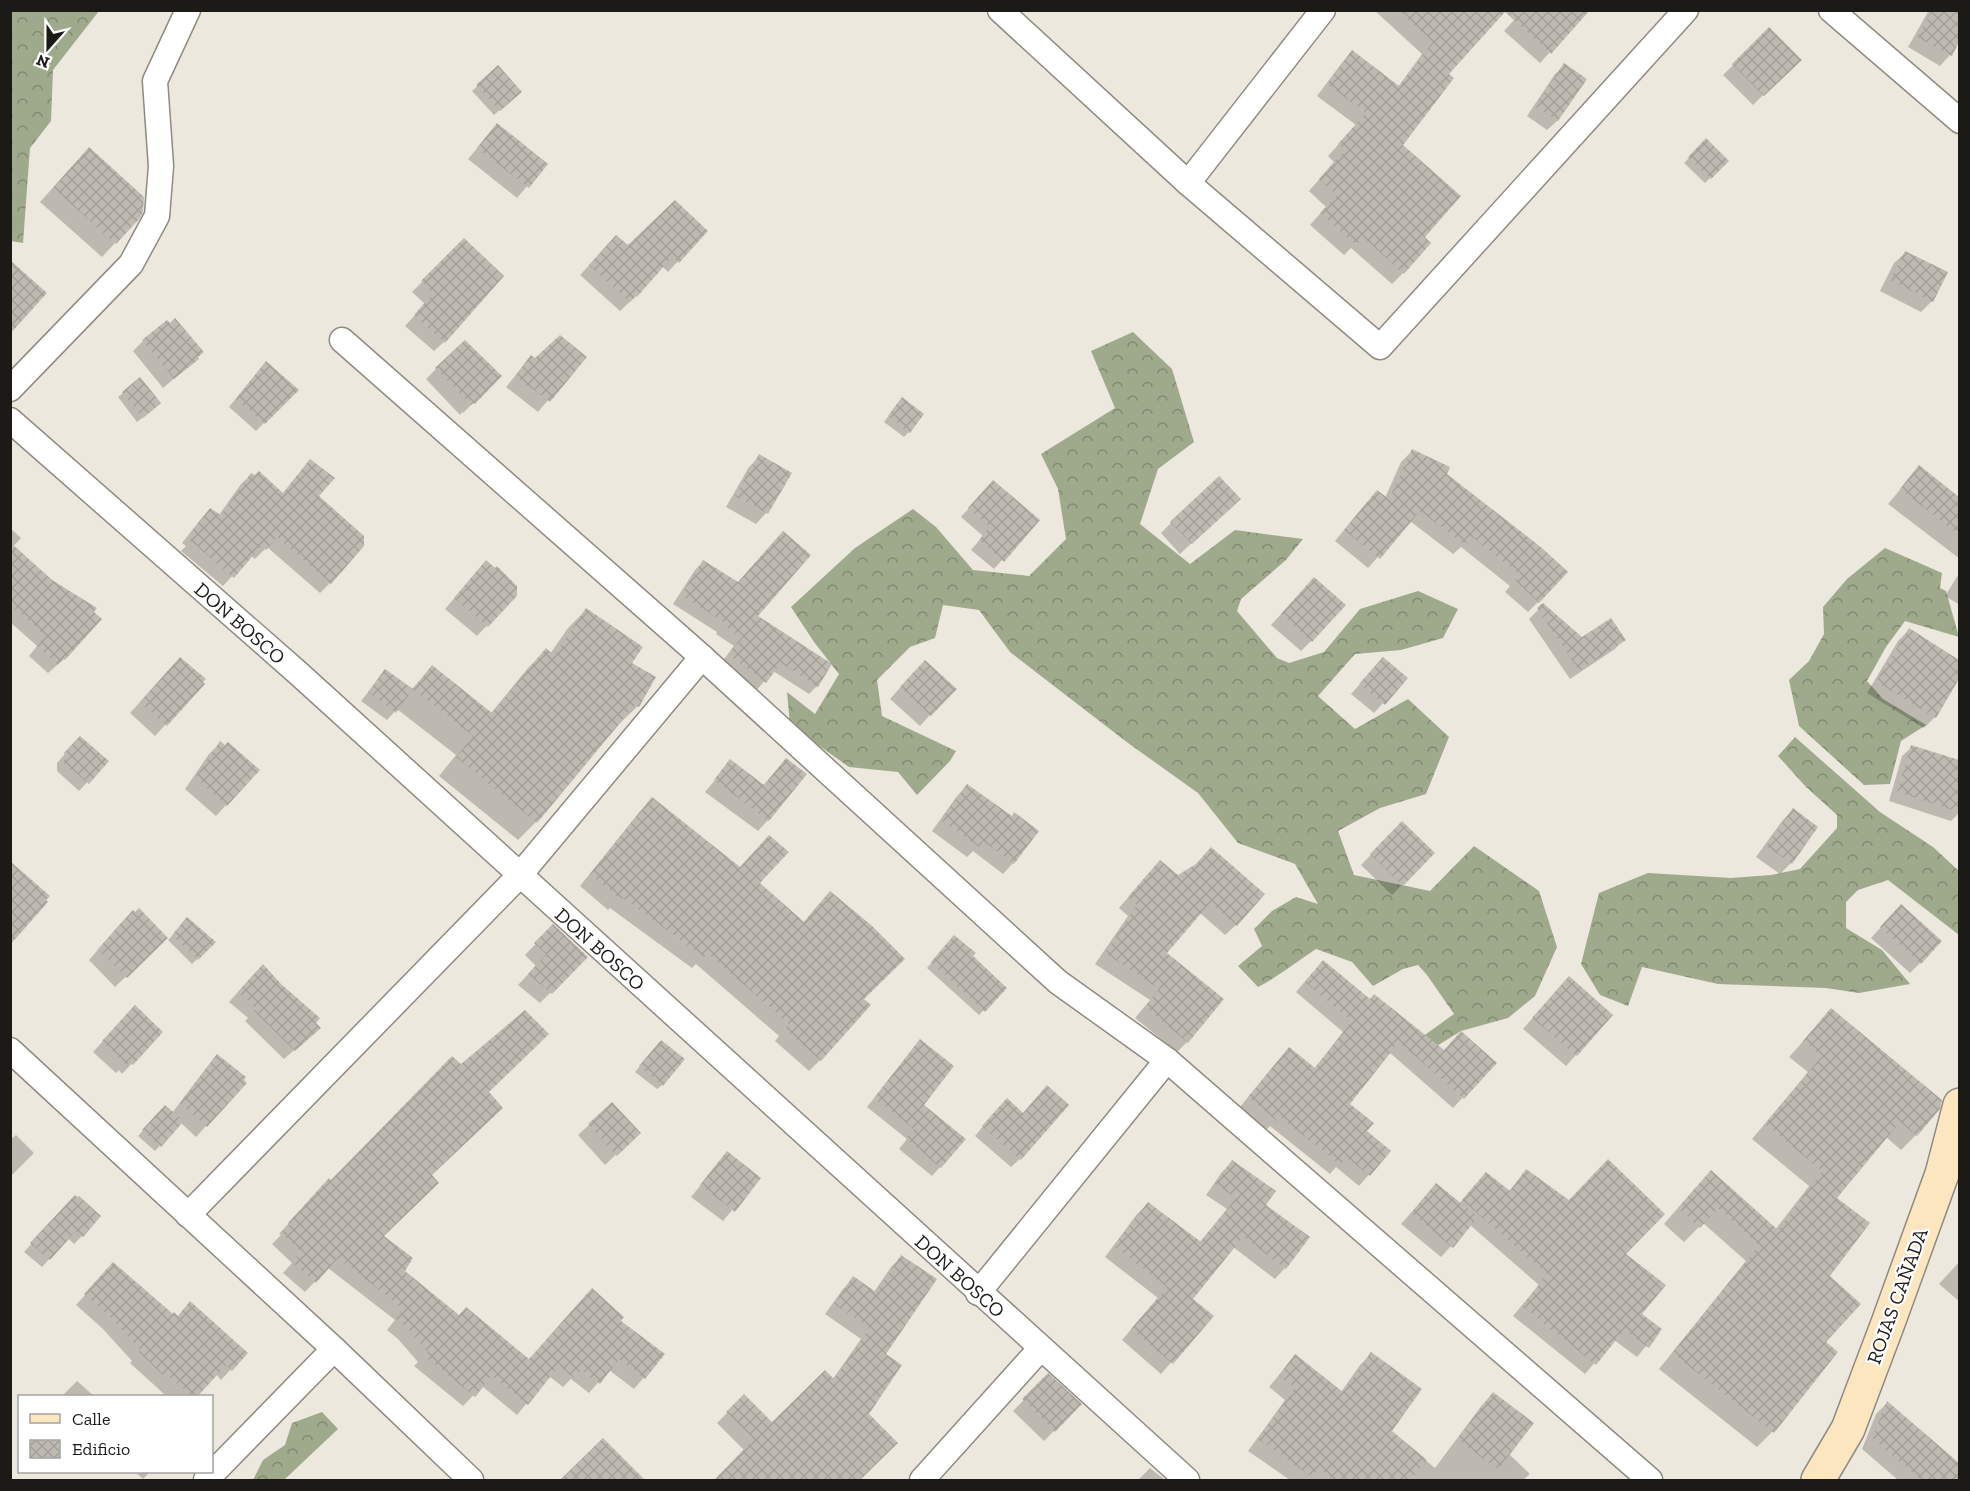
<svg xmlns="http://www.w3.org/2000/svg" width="1970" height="1491" viewBox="0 0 1970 1491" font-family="'Zilla Slab',serif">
  <defs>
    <pattern id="forest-crowns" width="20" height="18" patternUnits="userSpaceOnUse" patternTransform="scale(1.5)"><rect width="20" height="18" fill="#9faa8c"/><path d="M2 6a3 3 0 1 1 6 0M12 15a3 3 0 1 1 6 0" fill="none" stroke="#818a71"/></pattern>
    <pattern id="building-cross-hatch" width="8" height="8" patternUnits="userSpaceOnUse" patternTransform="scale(1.5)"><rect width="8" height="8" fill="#bfbab1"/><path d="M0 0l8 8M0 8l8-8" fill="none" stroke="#a49f98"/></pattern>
  </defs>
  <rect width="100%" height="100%" fill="#ede8de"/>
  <g fill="url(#forest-crowns)">
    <polygon points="11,10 99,11 53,70 51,121 30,148 23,243 11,241"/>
    <path d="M1133,332l39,37 22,73 -36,27 -18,55 50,40 45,-34 68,9 -17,21 -45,39 -4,12 40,47 12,5 35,-11 36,-43 58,-18 40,18 -15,29 -42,12 -46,4 -37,42 37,33 53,-30 41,38 -23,57 -46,14 -42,23 16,44 76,16 44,-45 65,45 18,56 -22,49 -27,22 -47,13 -29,18 -10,-12 32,-23 -27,-39 -9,-10 -15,4 -30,17 -21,-24 -36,-13c-20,13 -37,27 -58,38l-20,-21 24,-20 -8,-17 18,-18 24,-14 22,7 -23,-40 -57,-21 -40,-50 -70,-50 -118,-91 -31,-42 -36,-5 -8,33 -25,9 -33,33 5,36 74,35 -6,10 -33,34 -19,-23 -49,-5 -59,-42 -3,-33 28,22 24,-40 -25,-32 -23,-35 64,-59 58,-39 23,18 37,43 56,6 37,-37 -8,-50 -17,-35 74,-46 -24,-57z"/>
    <polygon points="1885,548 1942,573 1940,588 1946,591 1959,637 1905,621 1886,647 1867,681 1883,699 1926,725 1901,741 1890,784 1864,785 1799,726 1789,680 1809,661 1824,634 1823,607 1847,579"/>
    <polygon points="1795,737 1880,812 1933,847 1959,871 1959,935 1888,880 1858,890 1846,902 1846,928 1882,950 1910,984 1859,993 1826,988 1718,984 1642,967 1628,1006 1600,995 1581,964 1599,893 1648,873 1731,878 1771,875 1800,869 1837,828 1837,815 1806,787 1778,756"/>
    <polygon points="322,1412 338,1429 284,1480 253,1480 263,1460 285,1445 292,1423"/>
  </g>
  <g fill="#0003">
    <polygon points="1374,10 1501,10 1447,74 1401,145 1423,237 1403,273 1392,284 1351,248 1344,255 1310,225 1326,207 1309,191 1334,162 1328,156 1356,125 1317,96 1341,64 1352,52 1398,87 1422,54"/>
    <polygon points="1523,10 1550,52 1540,63 1504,31"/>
    <polygon points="1929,10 1960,10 1960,39 1950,55 1940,66 1908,47"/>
    <polygon points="1769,30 1799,60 1753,105 1723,75"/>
    <polygon points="1565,65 1585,79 1557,121 1547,130 1527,116 1555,74"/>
    <polygon points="498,67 520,92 494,115 472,91"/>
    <polygon points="497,125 546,164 517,198 468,159"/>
    <polygon points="1706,141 1727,161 1705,183 1684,163"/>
    <polygon points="75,163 115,243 102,257 40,202"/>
    <polygon points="706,231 668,272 662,266 636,296 620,311 580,275 607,246 628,247"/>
    <polygon points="464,240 444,342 434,351 405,326 425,304 412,292"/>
    <polygon points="1905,253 1932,301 1921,312 1880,291 1894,263"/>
    <polygon points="143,341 196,358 197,359 163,388 133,351"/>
    <polygon points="531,357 535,360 585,357 538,412 506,387"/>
    <polygon points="436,369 500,376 463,413 462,412 460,415 426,379"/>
    <polygon points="259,370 297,390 256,431 229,407"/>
    <polygon points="123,393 155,408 137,422 118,397"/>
    <polygon points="897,404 909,432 904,437 884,422"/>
    <polygon points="1412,451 1541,549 1538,602 1528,612 1505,592 1510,586 1461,547 1453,554 1410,521 1368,568 1335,541 1367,502 1385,498 1401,462"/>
    <polygon points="760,456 790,473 766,513 756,524 726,507 749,467"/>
    <polygon points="310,461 330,583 320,593 267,547 255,559 251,556 223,586 181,551 186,546 182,543 201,519 211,510 219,515 241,484 251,475 282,495"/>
    <polygon points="1919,467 1960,498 1960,559 1888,504"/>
    <polygon points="985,490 1038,520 994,569 971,550 983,536 961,517"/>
    <polygon points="1228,509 1180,554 1161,533 1171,523"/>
    <polygon points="10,528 21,538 10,550"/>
    <polygon points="10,551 64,659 48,673 29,656 37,646 10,622"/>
    <polygon points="703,562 756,616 817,686 809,694 773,671 756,691 721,663 734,646 716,634 717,632 673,604 695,570"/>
    <polygon points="1960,572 1960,605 1945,596"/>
    <polygon points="476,573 516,595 477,636 445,609"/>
    <polygon points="1304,589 1311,641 1301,651 1271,625"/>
    <polygon points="1543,605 1582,639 1624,639 1615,649 1570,679 1529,619"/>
    <polygon points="586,610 630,663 638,706 619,724 618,723 536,822 518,840 439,776 456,755 397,709 387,720 361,701 385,671 411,690 432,667 491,713 528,668 546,650 550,654 568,628"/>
    <polygon points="1909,630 1960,661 1960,676 1935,717 1924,728 1867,693 1898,641"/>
    <polygon points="1383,659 1406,678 1374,713 1351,694"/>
    <polygon points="170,669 203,684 155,736 130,713"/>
    <polygon points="914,672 930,715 920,726 890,699"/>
    <polygon points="220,743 258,770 216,816 185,789 209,754"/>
    <polygon points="72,746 107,761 79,791 57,771 57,763"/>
    <polygon points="1912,747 1960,762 1960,812 1951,821 1889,801 1902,756"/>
    <polygon points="786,760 768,820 758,831 705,792 731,761 763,786"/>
    <polygon points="967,786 1013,863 1003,874 973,851 967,857 932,831 957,796"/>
    <polygon points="641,810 757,884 803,923 819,904 862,999 820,1060 809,1071 775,1041 779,1036 696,964 692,968 610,908 608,910 580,886"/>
    <polygon points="1793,810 1816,827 1791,863 1780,874 1756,857 1782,821"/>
    <polygon points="1402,823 1433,853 1392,895 1361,865"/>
    <polygon points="1194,867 1236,925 1225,935 1200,913 1165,953 1187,1042 1177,1052 1135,1018 1150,1000 1095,964 1128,916 1119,908 1150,872 1178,877"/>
    <polygon points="1891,916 1920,963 1910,973 1871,938"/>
    <polygon points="122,922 166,938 115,987 89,960"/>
    <polygon points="183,924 214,942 192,964 168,940"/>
    <polygon points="553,926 586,957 540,1003 518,985 536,966 525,955"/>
    <polygon points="949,941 971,956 1005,988 979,1015 927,968"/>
    <polygon points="1313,972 1369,1001 1443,1051 1495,1063 1453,1108 1389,1052 1348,1104 1365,1132 1389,1151 1359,1186 1336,1167 1330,1174 1270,1126 1266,1130 1239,1108 1280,1059 1314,1069 1343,1032 1296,992"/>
    <polygon points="253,975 309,1037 284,1059 245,1021 248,1018 229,1002"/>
    <polygon points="1558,989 1576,1055 1566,1066 1523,1029"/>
    <polygon points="1831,1010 1916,1135 1901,1150 1886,1137 1835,1198 1824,1343 1836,1353 1772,1432 1757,1447 1659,1369 1746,1261 1703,1223 1684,1242 1664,1224 1696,1187 1775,1230 1809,1186 1752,1139 1808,1072 1789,1057"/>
    <polygon points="126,1016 161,1032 122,1074 119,1070 116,1073 93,1052"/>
    <polygon points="920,1041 922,1105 940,1167 932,1176 899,1149 907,1139 867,1107"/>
    <polygon points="657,1046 662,1085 657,1089 635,1072"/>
    <polygon points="217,1056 206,1126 196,1137 181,1123 155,1151 138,1136 160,1112 172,1113 207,1067"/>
    <polygon points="487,1092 430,1175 382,1236 403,1271 459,1316 529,1360 619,1321 663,1355 634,1389 609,1370 589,1393 571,1379 563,1387 549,1376 517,1415 482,1386 463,1406 414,1366 418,1362 398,1339 387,1330 395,1320 328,1268 305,1292 283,1273 292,1263 272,1244 281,1235 279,1234 319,1190"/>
    <polygon points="612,1104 628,1143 605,1165 578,1135"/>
    <polygon points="998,1108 1020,1159 1011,1167 975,1136"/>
    <polygon points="16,1135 34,1153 10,1177 10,1140"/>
    <polygon points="727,1153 759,1178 723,1221 691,1197"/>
    <polygon points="1232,1162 1264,1206 1285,1268 1275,1279 1233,1247 1191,1299 1212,1316 1161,1374 1122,1340 1158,1298 1105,1257 1137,1214 1148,1204 1199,1243 1227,1209 1206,1195 1222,1172"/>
    <polygon points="1527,1171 1624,1254 1640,1314 1660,1329 1637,1357 1614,1340 1585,1374 1513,1316 1539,1285 1470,1225 1441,1257 1401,1224 1436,1185 1459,1204 1476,1184 1508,1192"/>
    <polygon points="67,1205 82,1236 74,1244 68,1238 42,1267 24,1252"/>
    <polygon points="901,1257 884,1354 867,1414 896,1443 858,1480 845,1468 832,1480 716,1480 745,1451 717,1423 744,1396 772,1424 832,1380 861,1339 825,1314 843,1289 854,1278 874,1292 891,1267"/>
    <polygon points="1960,1261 1960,1302 1939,1284"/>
    <polygon points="104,1274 173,1316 246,1353 221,1380 216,1374 196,1396 161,1396 164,1394 130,1363 132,1361 102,1328 76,1305"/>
    <polygon points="1371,1354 1390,1431 1435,1468 1482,1405 1493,1394 1509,1454 1530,1474 1523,1480 1290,1480 1248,1451 1285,1400 1269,1387 1295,1356 1341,1392 1360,1365"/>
    <polygon points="1048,1375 1080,1404 1044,1441 1013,1411"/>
    <polygon points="77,1381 94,1396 62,1396"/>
    <polygon points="1887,1403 1960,1466 1960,1480 1898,1480 1862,1449 1876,1414"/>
    <polygon points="603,1440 642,1480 563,1480"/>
    <polygon points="1150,1468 1165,1480 1138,1480"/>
    <polygon points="135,1472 150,1472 143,1479"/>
  </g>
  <g fill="url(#building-cross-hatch)">
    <polygon points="1398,10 1590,10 1551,54 1505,12 1449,74 1454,78 1403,145 1461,196 1425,237 1431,243 1404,274 1363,237 1356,245 1320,213 1337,195 1319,179 1345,150 1338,144 1366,113 1327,84 1352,50 1399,86 1433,42"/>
    <polygon points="1932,10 1959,10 1959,42 1952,56 1917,37"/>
    <polygon points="1769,27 1802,60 1764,96 1732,64"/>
    <polygon points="1564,63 1587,79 1558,121 1535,106"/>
    <polygon points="498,65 522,92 500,111 476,85"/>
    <polygon points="497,123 548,164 529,188 477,148"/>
    <polygon points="1706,138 1729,161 1711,179 1688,157"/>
    <polygon points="89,147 144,197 143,212 140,218 116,244 53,188"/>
    <polygon points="675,200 708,231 679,263 672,257 637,297 636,296 630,302 589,265 616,235 628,245"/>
    <polygon points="464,238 504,276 445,343 414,315 433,293 421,281"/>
    <polygon points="1905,251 1948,272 1933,302 1890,280"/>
    <polygon points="10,260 47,293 10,334"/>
    <polygon points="175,318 204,352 198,357 199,359 174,379 142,340 167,320 170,323"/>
    <polygon points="560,335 587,357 550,402 515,376 531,355 535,358"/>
    <polygon points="465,340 502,376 475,404 474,403 471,405 435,368"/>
    <polygon points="266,361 299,390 265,424 236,399"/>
    <polygon points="140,377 161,403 143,418 122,392"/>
    <polygon points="902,397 924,414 910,433 888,416"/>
    <polygon points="1412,449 1450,467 1447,474 1542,548 1568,572 1539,603 1515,580 1520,575 1471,536 1465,545 1420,511 1380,559 1344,530 1377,490 1389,499"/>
    <polygon points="759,454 792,473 768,514 735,496"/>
    <polygon points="310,459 335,478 319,496 364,536 364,546 331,584 277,537 266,550 261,546 234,578 190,540 194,535 191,532 210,508 221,515 251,473 255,475 259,471 283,493"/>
    <polygon points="1919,465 1959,497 1959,535 1900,489"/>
    <polygon points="1219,476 1241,499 1192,544 1170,522"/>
    <polygon points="993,480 1040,520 1004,562 979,540 990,527 968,508"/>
    <polygon points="783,531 811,555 758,616 832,664 818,687 781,663 766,683 728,654 742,637 723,625 725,623 681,595 703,560 738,582"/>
    <polygon points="10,542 52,580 97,608 94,612 102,619 65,660 63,659 58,665 37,646 45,636 10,604"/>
    <polygon points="486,560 495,568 497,566 517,586 517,596 488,627 454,598"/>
    <polygon points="1314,577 1346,605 1312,642 1281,614"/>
    <polygon points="1543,603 1582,637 1611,618 1626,640 1579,671 1537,608"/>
    <polygon points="586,608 643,647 632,663 656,677 639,707 635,705 537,823 456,757 473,736 413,689 432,665 492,713 546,648 554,655"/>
    <polygon points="1909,628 1959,660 1959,679 1936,718 1876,682"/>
    <polygon points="180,657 206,679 203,682 205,684 167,726 140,702"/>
    <polygon points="1383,657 1408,678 1385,705 1359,684"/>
    <polygon points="925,660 957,689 931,716 900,687"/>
    <polygon points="385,669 413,689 396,713 368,692"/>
    <polygon points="80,736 109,761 89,784 64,763 64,753"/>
    <polygon points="220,741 225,745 228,742 260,770 227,806 195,778"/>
    <polygon points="1911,745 1959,760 1959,812 1897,792"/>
    <polygon points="786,758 807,774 769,821 714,780 730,759 764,785"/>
    <polygon points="967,784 1012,816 1014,812 1039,831 1014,864 983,841 979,847 941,820"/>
    <polygon points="652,797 740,867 769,835 789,852 760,883 804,922 830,891 871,925 905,959 864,999 871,1005 821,1061 785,1029 789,1024 707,953 704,957 623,898 621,900 590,874"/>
    <polygon points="1793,808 1818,827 1792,864 1766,846"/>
    <polygon points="1402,821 1435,853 1403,886 1370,854"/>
    <polygon points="1211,847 1265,894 1237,926 1210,903 1167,953 1224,999 1188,1043 1145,1007 1159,989 1105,953 1137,905 1128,897 1160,860 1178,875 1196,864"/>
    <polygon points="10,861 50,896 46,900 48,902 10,945"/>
    <polygon points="1901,904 1942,941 1921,964 1880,927"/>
    <polygon points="139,908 168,938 127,978 98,949 133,910 135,912"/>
    <polygon points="187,917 216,942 198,960 172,935"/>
    <polygon points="553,924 588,957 552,994 528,974 546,954 534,943"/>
    <polygon points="954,935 976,953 973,956 1007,988 985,1012 931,962"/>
    <polygon points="1323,960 1370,999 1374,994 1444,1050 1461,1031 1497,1063 1464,1099 1399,1042 1350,1104 1374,1123 1367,1131 1391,1151 1370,1176 1346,1157 1341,1165 1280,1117 1277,1121 1248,1097 1289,1047 1315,1068 1352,1021 1305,982"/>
    <polygon points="263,964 281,984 320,1018 316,1023 321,1028 295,1051 254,1011 256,1008 238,992"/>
    <polygon points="1569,976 1613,1015 1577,1056 1532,1018"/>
    <polygon points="135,1005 163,1032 133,1065 129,1062 127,1065 102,1041"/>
    <polygon points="1831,1008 1942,1100 1940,1109 1917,1136 1900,1122 1837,1198 1870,1223 1830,1276 1861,1304 1826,1342 1838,1352 1774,1433 1672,1353 1759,1245 1718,1208 1700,1228 1678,1208 1711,1170 1778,1230 1822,1171 1765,1124 1822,1056 1803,1041"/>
    <polygon points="525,1010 549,1034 489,1092 503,1108 432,1175 439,1183 384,1236 413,1258 405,1271 459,1315 466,1307 529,1359 592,1288 624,1317 621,1321 665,1354 645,1379 619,1359 600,1384 581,1369 574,1378 559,1366 528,1405 492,1376 475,1397 423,1355 428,1352 408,1329 396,1319 404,1309 338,1258 316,1283 292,1262 301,1252 281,1233 290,1224 288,1223 329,1178 331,1180 452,1056 461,1064"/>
    <polygon points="920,1039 954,1066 924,1105 966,1139 941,1168 906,1139 914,1129 874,1098"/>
    <polygon points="661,1040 685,1059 663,1086 639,1066"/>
    <polygon points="217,1054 246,1077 244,1080 247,1083 207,1127 180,1103"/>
    <polygon points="1047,1085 1069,1105 1021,1160 982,1126 1007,1098 1023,1113"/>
    <polygon points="612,1102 641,1133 617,1156 588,1124"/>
    <polygon points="165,1105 184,1121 161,1147 142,1130"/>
    <polygon points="727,1151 761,1178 735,1212 700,1185"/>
    <polygon points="1608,1159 1665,1214 1626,1254 1666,1285 1642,1314 1662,1329 1649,1348 1624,1330 1596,1365 1522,1306 1547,1274 1462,1200 1486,1172 1510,1191 1526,1169 1569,1200"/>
    <polygon points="1232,1160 1276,1191 1266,1205 1310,1237 1286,1269 1243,1237 1193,1299 1214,1316 1173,1364 1131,1329 1167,1287 1114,1246 1148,1202 1201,1242 1236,1198 1215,1184"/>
    <polygon points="1436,1183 1478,1217 1453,1248 1411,1213"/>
    <polygon points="75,1195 77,1197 79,1196 101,1216 83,1237 76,1231 50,1260 30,1243"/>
    <polygon points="901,1255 937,1279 886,1354 902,1365 869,1414 898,1443 860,1480 714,1480 754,1439 726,1412 744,1394 772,1422 825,1370 834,1379 870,1328 834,1304 853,1276 876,1292"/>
    <polygon points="113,1262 173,1314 174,1312 178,1316 190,1301 248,1353 232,1371 226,1365 198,1396 192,1396 167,1375 162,1374 139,1352 140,1350 112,1318 84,1294"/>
    <polygon points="1371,1352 1422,1389 1392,1431 1427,1460 1410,1480 1334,1480 1319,1468 1312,1477 1258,1439 1295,1388 1279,1375 1295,1354 1343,1392"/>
    <polygon points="1048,1373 1082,1404 1055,1432 1022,1399"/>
    <polygon points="1493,1392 1534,1423 1498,1470 1457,1439"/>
    <polygon points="1887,1401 1959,1463 1959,1480 1921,1480 1872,1438"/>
    <polygon points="603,1438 645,1480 560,1480"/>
  </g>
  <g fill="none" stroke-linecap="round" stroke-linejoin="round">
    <g stroke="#908b82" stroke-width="27">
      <g id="minor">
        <polyline points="1000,10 1188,183 1380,347 1686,10"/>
        <polyline points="1831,10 1960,121"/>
        <polyline points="1188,183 1323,10"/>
        <polyline points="342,340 702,657"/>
        <polyline points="10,389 131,264 157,216 161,166 155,81 188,10"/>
        <polyline points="10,420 298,673 1187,1480"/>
        <polyline points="10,1050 334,1349 471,1480"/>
        <polyline points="188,1215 519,876 702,657 1058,982 1167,1060 1650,1480"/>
        <polyline points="978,1293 1167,1060"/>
        <polyline points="206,1480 334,1349"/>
        <polyline points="922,1480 1041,1348"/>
      </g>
    </g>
    <g stroke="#908b82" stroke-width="36">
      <polyline id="secondary" points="1818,1480 1848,1429 1888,1323 1942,1174 1960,1105"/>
    </g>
    <use href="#minor" stroke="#fff" stroke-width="24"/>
    <use href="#secondary" stroke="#fbe6c0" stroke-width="33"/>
  </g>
  <g text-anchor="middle" stroke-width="4.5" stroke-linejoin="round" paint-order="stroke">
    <g font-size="20" fill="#1c1a17" stroke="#fff">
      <text transform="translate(240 623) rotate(41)" y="7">DON BOSCO</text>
      <text transform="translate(600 949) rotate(42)" y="7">DON BOSCO</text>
      <text transform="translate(960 1276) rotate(42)" y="7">DON BOSCO</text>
      <text transform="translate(1897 1296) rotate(-70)" y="7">ROJAS CAÑADA</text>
    </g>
  </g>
  <rect width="1970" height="1491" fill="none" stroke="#1c1a17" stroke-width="24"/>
  <rect x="18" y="1395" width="195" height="78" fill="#ffffff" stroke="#a4a3a2" stroke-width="1.5"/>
  <rect x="30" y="1414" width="30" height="9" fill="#fbe6c0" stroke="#a4a3a2" stroke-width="1.5"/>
  <text x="72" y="1425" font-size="18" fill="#1c1a17">Calle</text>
  <rect x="30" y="1440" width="30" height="18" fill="url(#building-cross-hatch)" stroke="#a4a3a2" stroke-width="1.5"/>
  <text x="72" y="1455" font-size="18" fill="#1c1a17">Edificio</text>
  <g transform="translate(48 48) rotate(201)" stroke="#ffffff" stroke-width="4.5" paint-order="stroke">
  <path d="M0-4.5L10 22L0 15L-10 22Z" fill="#1c1a17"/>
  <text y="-9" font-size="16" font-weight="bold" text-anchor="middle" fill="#1c1a17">N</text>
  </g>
</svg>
